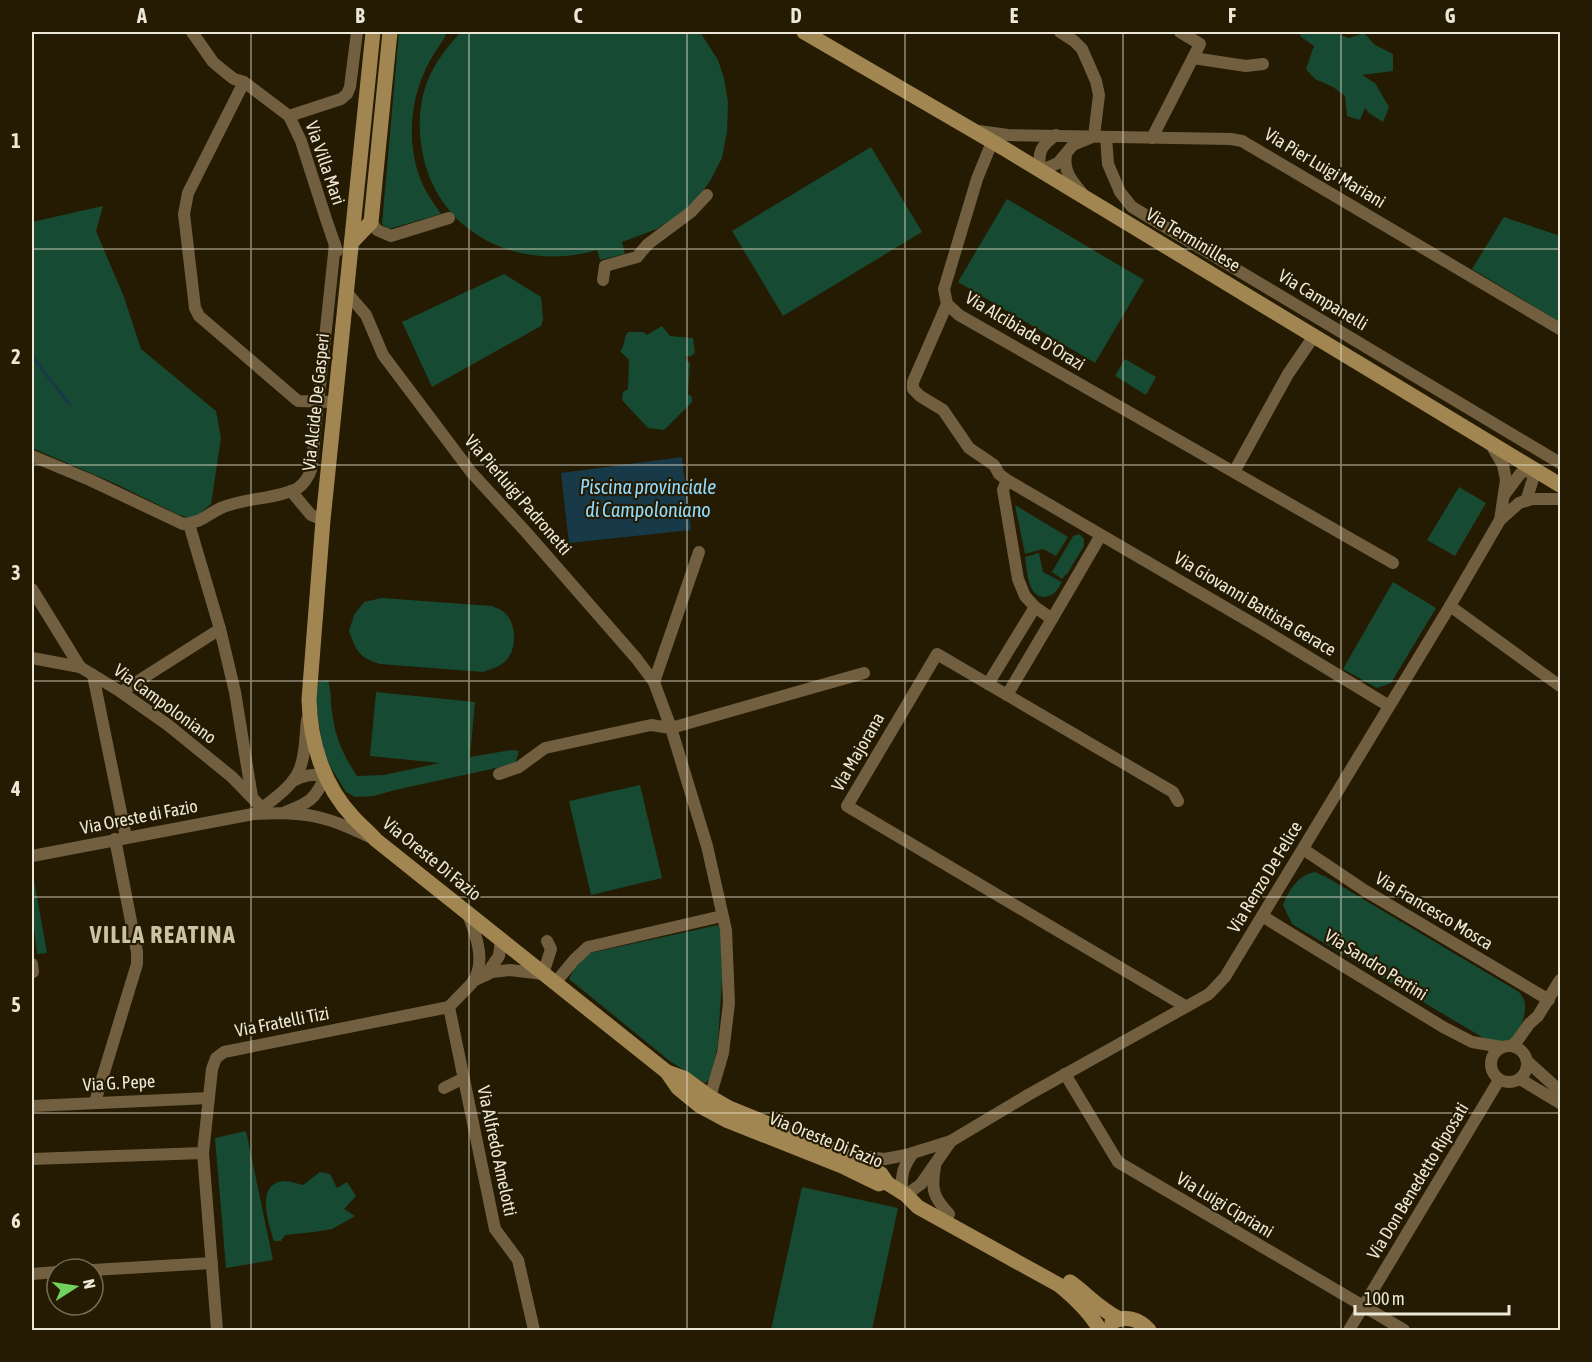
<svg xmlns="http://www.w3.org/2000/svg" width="1592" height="1362" viewBox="0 0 1592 1362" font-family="'Asap Condensed',sans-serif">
  <rect width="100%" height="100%" fill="#241b02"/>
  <g fill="#174a32">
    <path d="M399,32h47l-1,5c-7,11 -16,23 -21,36 -16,35 -17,83 2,118 4,8 10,15 15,23l-52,15 -7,-5z"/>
    <path d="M461,32h239l18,28 6,18 4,24 -1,30 -5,26 -12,23 -18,25 -35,23 -35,13 3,12 -25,6 -3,-10c-81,24 -166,-20 -176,-107 -3,-20 -1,-44 7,-63 7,-18 20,-34 33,-48z"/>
    <polygon points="1301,32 1333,32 1349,38 1364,33 1375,45 1393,54 1393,71 1362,75 1375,83 1389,107 1383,122 1369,113 1365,108 1360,120 1347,116 1345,96 1333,87 1315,79 1306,69 1314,46 1300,36"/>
    <polygon points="871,147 922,232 783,316 732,231"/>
    <polygon points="1007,199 1144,280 1095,363 958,282"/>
    <polygon points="103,206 96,231 124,297 141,349 216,411 221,438 211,504 197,516 190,518 179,515 116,484 32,448 32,222"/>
    <polygon points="1504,217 1560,236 1560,322 1472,269"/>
    <polygon points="504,274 541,297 543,320 541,326 432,387 402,322"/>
    <path d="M662,326l8,10 23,2 2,15 -4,3 -6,1 1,3 4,3 -2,31 4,3v5l-28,28 -16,-2 -26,-28 1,-8 5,-3 1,-29 -9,-9c6,-7 3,-13 8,-19h15l4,3z"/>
    <polygon points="1125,359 1156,377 1146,395 1115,376"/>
    <polygon points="1459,487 1486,503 1455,556 1427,540"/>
    <polygon points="1015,505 1068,537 1056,556 1043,549 1025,554"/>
    <polygon points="1079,534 1084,539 1084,546 1067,574 1065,575 1062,579 1052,572 1073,536"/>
    <path d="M1039,553l4,19 19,10c-4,7 -8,14 -17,15 -18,1 -18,-29 -20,-40z"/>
    <polygon points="1393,582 1436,608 1391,683 1377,688 1343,669"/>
    <path d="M382,598l110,8c3,2 6,2 9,4 15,9 17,35 7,48 -6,8 -16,11 -25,14l-103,-8c-21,-6 -24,-14 -31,-33l5,-16 10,-13z"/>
    <path d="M328,680c4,13 2,25 5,38 3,22 12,40 24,58l27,-1 56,-12 -70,-7 6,-64 99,10 -5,55 41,-7 8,1 -4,13 -120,26 -21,6 -19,1 -9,-5 -13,-21 -9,-17 -8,-47v-18l3,-8z"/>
    <polygon points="640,785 662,878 591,895 569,801"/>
    <path d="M1315,872l11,5 193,115c2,3 4,5 5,8 5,13 -7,42 -22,43 -4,1 -11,-2 -15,-3l-195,-116 -9,-19c6,-15 15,-30 32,-33z"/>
    <polygon points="32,878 34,880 47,953 37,954 32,911"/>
    <polygon points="718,925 721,932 722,979 718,1043 711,1078 705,1083 671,1062 569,979 575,966 590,953"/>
    <polygon points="246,1131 273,1260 226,1268 215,1138"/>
    <path d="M320,1172l10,2 7,14 10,-6 9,14 -12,13 11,7 -23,13 -18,3 -29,3 -4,6h-7c-5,-17 -20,-59 11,-60 5,0 13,3 18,4z"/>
    <polygon points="802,1187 898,1208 872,1330 771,1330"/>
  </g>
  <polygon fill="#183947" points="682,457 691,530 569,543 561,473"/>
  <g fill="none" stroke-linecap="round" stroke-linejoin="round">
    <polyline stroke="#183947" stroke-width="3" points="32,356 70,405"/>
    <g stroke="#715f40" stroke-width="12">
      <polyline points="192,32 213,62 225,72 234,79 244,82 289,116 301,141 326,219 337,251"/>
      <polyline points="1060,32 1074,41 1082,49 1096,81 1099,95 1094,136"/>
      <polyline points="1193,58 1246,66 1263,64"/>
      <polyline points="244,82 188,193 184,214 195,308 199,316 298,401 335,402"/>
      <polyline points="289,116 341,99 347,94 350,87 357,32"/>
      <polyline points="978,131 1008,135 1231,139 1242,141 1560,329"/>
      <path d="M1056,135c-16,12 -18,16 -16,36l18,-8 15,-18 17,-7"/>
      <polyline points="1106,137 1108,164 1120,192 1132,207 1560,463"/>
      <polyline points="1152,138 1200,44 1180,32"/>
      <polyline points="992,142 977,179 944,289 947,304 959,315 1393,563"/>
      <path d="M1066,155c-3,16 6,26 16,38"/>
      <polyline points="371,222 377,230 391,236 449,218"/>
      <polyline points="603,280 605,266 637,257 648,244 691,212 707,195"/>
      <polyline points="347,293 366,315 383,355 471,472 526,532 636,658 654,682 671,728 707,846 726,930 729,1003 723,1053 710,1097"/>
      <polyline points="947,304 913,382 913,389 920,396 943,410 969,448 994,465 999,474 1007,480"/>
      <path d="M32,456l58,24 93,44c18,-1 23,-9 38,-16 24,-11 54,-8 77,-20 7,-5 10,-10 13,-18l24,-226"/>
      <polyline points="1234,472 1288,374 1314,336"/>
      <polyline points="291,491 311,515 323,520"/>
      <polyline points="1505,494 1520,474 1532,467 1533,479 1526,501"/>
      <polyline points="1500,520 1519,503 1532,499 1560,499"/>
      <polyline points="189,524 220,629 235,692 252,797"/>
      <polyline points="1101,535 1052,619 1035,607 1025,596 1018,579 1003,490 1007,480 1257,626 1389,706"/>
      <polyline points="32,589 80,667"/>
      <polyline points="1450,606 1560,686"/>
      <polyline points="32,658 80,667 121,692 168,725 232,777 262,808"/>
      <polyline points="93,675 126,837"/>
      <polyline points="654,682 699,552"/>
      <polyline points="988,684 1035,607"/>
      <polyline points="121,692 220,629"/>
      <polyline points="1007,695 1052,619"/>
      <polyline points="499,774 519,767 545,748 651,725 671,728 864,673"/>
      <polyline points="1178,801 1173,792 937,654 847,806 1185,1006"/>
      <path d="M257,812c15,-12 36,-25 43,-44 6,-15 5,-33 7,-48"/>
      <path d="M285,812c24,-9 30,-12 41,-37 -13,-1 -22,0 -33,6"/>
      <polyline points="1303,849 1364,890 1549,1000"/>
      <path d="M32,856l221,-42c24,-1 49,-2 72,5 16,4 31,12 45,18"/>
      <path d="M468,914c8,21 19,49 4,69 -7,8 -16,16 -23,24l46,222 23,31 16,70"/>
      <polyline points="1262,916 1443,1027 1472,1042 1502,1047"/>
      <polyline points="32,964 33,972"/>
      <polyline points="486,975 499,956 501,940"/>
      <polyline points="473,981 492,972 510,970 543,974 551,949 547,941"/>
      <polyline points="555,983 574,960 588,947 722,916"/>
      <circle cx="1509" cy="1064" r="18"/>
      <polyline points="1511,1046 1517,1041 1529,1024 1538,1016 1560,980"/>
      <polyline points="1527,1061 1560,1091"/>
      <polyline points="1065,1074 1118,1162 1404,1330"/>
      <polyline points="1520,1079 1560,1103"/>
      <polyline points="444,1088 464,1078"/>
      <polyline points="95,1102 137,964 137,952 115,839"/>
      <polyline points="32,1106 209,1098"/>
      <polyline points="850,1155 885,1159 906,1155 951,1141 1028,1095 1209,994 1225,977 1450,606 1500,520 1506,480 1503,465 1490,443"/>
      <polyline points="32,1159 203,1153"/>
      <path d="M935,1167c-4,22 -2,30 14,47"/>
      <path d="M902,1192c-1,-18 1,-25 11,-39"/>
      <polyline points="906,1195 921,1184 951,1141"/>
      <polyline points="93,1270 212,1263"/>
      <polyline points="32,1274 57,1272"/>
      <polyline points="217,1330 203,1153 212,1069 216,1058 224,1052 449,1007"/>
      <polyline points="1349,1330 1499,1080"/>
    </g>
    <g stroke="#a28651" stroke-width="15">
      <path d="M373,32l-50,488 -14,179c1,43 14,86 44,118 7,8 16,15 23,23l291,232 17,6 26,19 19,11 114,46 38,20 6,9 19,12 12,12 141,78c16,13 31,27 41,45"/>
      <polyline points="804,32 1005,149 1560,485"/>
      <polyline points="352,242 371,222 390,32"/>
      <polyline points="667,1072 678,1088 700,1106 726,1120 842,1166 879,1184"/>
      <path d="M1070,1282c17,12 30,28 50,37"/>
      <path d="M1112,1322c14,-7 27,-3 37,8"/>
    </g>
  </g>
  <path fill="none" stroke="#ede7d7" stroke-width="1.5" stroke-opacity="0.55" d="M251,32v1298M469,32v1298M687,32v1298M905,32v1298M1123,32v1298M1341,32v1298M32,249h1528M32,465h1528M32,681h1528M32,897h1528M32,1113h1528"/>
  <g text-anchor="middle" stroke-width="4.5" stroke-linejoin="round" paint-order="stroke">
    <g font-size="18" fill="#ede7d7" stroke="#241b02">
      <text transform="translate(325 163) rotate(71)" y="6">Via Villa Mari</text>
      <text transform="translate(1325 168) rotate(31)" y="6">Via Pier Luigi Mariani</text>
      <text transform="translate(1193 240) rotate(31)" y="6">Via Terminillese</text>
      <text transform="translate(1323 300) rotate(31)" y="6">Via Campanelli</text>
      <text transform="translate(1025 331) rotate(31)" y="6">Via Alcibiade D'Orazi</text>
      <text transform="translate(316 402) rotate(-84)" y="6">Via Alcide De Gasperi</text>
      <text transform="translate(518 495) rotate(49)" y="6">Via Pierluigi Padronetti</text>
      <text transform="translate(1255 604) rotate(31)" y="6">Via Giovanni Battista Gerace</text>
      <text transform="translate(165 704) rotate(36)" y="6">Via Campoloniano</text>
      <text transform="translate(858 752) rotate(-60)" y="6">Via Majorana</text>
      <text transform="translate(139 817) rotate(-11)" y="6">Via Oreste di Fazio</text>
      <text transform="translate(432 859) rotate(39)" y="6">Via Oreste Di Fazio</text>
      <text transform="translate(1265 877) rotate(-59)" y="6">Via Renzo De Felice</text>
      <text transform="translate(1434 911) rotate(31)" y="6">Via Francesco Mosca</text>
      <text transform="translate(1376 965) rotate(32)" y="6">Via Sandro Pertini</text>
      <text transform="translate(282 1022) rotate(-11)" y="6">Via Fratelli Tizi</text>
      <text transform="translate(119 1083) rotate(-3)" y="6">Via G. Pepe</text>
      <text transform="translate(826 1140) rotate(22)" y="6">Via Oreste Di Fazio</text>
      <text transform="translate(497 1151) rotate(78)" y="6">Via Alfredo Amelotti</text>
      <text transform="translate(1418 1181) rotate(-59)" y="6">Via Don Benedetto Riposati</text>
      <text transform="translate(1225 1205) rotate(31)" y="6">Via Luigi Cipriani</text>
    </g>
    <g font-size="20" font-style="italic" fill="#92dbfe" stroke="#241b02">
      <text x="648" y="494">Piscina provinciale<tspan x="648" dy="23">di Campoloniano</tspan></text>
    </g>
    <g font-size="24" font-weight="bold" letter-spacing="1.5" fill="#cdc2a3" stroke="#241b02">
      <text x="163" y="943">VILLA REATINA</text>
    </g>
  </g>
  <rect width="1592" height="1362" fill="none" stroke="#241b02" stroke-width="66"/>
  <g transform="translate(75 1287) rotate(78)"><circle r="28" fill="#241b02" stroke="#746d57" stroke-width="1.5"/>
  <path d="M0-4.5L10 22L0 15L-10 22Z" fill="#71d25e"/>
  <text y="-9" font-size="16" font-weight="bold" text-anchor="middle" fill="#ede7d7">N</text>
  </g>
  <path d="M1355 1305v9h154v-9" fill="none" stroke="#ede7d7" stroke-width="3"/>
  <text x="1364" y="1305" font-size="18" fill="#ede7d7" stroke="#241b02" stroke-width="4.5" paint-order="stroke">100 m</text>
  <rect x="33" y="33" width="1526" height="1296" fill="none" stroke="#ede7d7" stroke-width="2"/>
  <g font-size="20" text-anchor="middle" font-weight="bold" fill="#ede7d7">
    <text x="142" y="23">A</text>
    <text x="360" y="23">B</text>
    <text x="578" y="23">C</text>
    <text x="796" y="23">D</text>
    <text x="1014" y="23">E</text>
    <text x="1232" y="23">F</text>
    <text x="1450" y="23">G</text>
    <text x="16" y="148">1</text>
    <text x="16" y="364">2</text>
    <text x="16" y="580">3</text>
    <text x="16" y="796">4</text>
    <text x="16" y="1012">5</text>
    <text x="16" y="1228">6</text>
  </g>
</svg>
